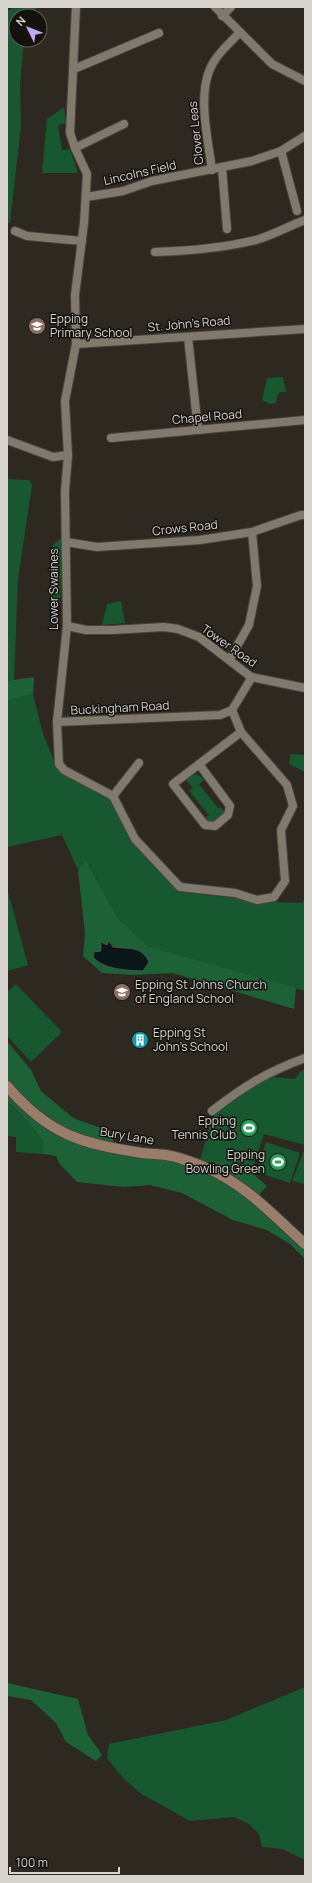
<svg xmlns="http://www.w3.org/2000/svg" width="312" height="1883" viewBox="0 0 312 1883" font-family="Manrope,sans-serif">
  <rect width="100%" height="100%" fill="#2e2920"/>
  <g fill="#175830">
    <polygon points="17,7 37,7 32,16 16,16 16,40 24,40 20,85 21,125 10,223 7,223 7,11"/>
    <polygon points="64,107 66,123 58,125 62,150 70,149 78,173 42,173 47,119"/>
    <polygon points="283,377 286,392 281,392 278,394 276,403 270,404 262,400 267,378"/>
    <polygon points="7,479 29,480 32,485 18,579 14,680 7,681"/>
    <polygon points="63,537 62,538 60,603 50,598 53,545"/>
    <polygon points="121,601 125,623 102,625 107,604"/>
    <polygon points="33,694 43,734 58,770 112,798 134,843 179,892 269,902 303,903 305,895 305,991 148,946 118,918 87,861 78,870 62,835 7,847 7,701"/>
    <polygon points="290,754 305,755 305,772 289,764"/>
    <polygon points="194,774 200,776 204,780 199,784 218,808 220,807 227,814 214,824 206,823 204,819 209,815 189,791 193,788 186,780"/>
    <polygon points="7,888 28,965 7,971"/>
    <polygon points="16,984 62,1032 31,1062 7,1036 7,992"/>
    <polygon points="305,1069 305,1145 264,1134 251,1172 245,1169 206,1163 200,1160 213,1115 256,1084 272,1077 295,1079 300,1072"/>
    <polygon points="7,1101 21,1114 42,1139 43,1154 16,1152 16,1137 7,1136"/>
    <polygon points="266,1142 300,1153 290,1183 256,1172"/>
    <polygon points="305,1148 305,1184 292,1181"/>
    <polygon points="305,1687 305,1860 282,1849 262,1847 259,1834 249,1824 234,1817 190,1821 140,1793 122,1777 107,1758 109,1744 226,1720"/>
  </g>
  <g fill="#1d6237">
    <polygon points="34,677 33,694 7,701 7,681"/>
    <polygon points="86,860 118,918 148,946 296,988 294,1009 173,973 133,975 102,973 83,956 85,933 78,870"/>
    <polygon points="7,1041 31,1070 41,1091 73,1118 115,1133 111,1149 206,1163 223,1162 251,1172 267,1186 257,1197 305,1249 305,1259 290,1244 267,1230 233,1220 182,1193 150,1185 124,1187 77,1182 59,1163 56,1156 43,1154 42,1139 21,1114 7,1101"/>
    <polygon points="7,1683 78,1699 88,1735 102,1755 96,1761 66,1742 56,1723 31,1700 7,1696"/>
  </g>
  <path fill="#091719" stroke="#47504f" d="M109,941l4,6c16,2 29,-1 36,15l-6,9c-16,-1 -39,-1 -50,-14l1,-5 7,-1v-9l6,3z"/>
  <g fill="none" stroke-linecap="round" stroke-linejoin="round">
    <g stroke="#48443d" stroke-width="10">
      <g id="minor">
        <polyline points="76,7 70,133 75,148 87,174 84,223 75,295 76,344 65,401 68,455 65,491 67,626 57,722 59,764 64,770 113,796 135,839 180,887 235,893 257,900 274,897 285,881 281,830 293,806 287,785 241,732 232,710"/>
        <polyline points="215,7 272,64 305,81"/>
        <polyline points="222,16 231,7"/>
        <polyline points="74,69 159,33"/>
        <polyline points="75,148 124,124"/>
        <polyline points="281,151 297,211"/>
        <polyline points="222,168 227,229"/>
        <path d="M212,170c-4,-32 -16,-79 1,-107 6,-11 18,-21 27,-31"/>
        <polyline points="86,197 123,191 152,181 252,161 281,151 305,136"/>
        <polyline points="15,231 27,236 82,241"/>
        <path d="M155,252c34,-1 68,-4 101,-12 17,-5 33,-14 49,-20"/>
        <polyline points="188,337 198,430"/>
        <polyline points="76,344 305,329"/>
        <polyline points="111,438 305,420"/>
        <polyline points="7,440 53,457 68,455"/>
        <polyline points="66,542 97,547 200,540 252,532 301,515 305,515"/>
        <polyline points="67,626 86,630 112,630 164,627 178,629 199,637 251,677 305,688"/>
        <polyline points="229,660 249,625 257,586 252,532"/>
        <polyline points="57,722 220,715 232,710 252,677"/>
        <polyline points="199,764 230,806 228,815 215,826 205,825 173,784 241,732"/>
        <polyline points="113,796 139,763"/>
        <path d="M212,1111c32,-25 55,-39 93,-53"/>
      </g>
    </g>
    <g stroke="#48443d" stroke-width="12">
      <path id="secondary" d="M7,1086c41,48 74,58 135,67 8,1 16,1 24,2 14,2 31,9 43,14 38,17 66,48 96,75"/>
    </g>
    <use href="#minor" stroke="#7f796e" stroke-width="8"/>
    <use href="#secondary" stroke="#987e6a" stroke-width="10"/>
  </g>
  <defs>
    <g id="school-disc" transform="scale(0.9)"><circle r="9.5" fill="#8d6e63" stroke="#14120e"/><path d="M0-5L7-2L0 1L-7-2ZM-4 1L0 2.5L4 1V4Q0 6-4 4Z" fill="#fff"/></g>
    <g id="building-disc" transform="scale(0.9)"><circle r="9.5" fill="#0f9aa8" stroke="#14120e"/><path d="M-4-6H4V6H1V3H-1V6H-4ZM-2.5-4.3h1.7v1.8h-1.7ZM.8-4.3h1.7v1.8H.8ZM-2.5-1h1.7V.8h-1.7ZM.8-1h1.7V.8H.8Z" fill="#fff"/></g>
    <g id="stadium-disc" transform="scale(0.9)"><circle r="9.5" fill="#2e9e5b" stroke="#14120e"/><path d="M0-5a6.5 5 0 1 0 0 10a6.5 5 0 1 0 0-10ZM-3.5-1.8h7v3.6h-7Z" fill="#fff"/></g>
  </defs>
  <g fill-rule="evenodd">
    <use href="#school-disc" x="37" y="326"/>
    <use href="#school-disc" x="122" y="992"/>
    <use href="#building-disc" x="140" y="1040"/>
    <use href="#stadium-disc" x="249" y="1128"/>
    <use href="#stadium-disc" x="278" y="1162"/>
  </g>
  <g text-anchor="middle" stroke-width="3" stroke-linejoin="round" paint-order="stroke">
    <g font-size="12" fill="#d7d4ce" stroke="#14120e">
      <text transform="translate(196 133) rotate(-96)" y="4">Clover Leas</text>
      <text transform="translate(140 173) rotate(-13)" y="4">Lincolns Field</text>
      <text transform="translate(189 324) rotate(-5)" y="4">St. John's Road</text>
      <text transform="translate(207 417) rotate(-5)" y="4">Chapel Road</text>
      <text transform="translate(185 528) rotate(-6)" y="4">Crows Road</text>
      <text transform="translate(54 589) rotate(-90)" y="4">Lower Swaines</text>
      <text transform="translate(229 646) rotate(35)" y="4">Tower Road</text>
      <text transform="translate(120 708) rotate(-3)" y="4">Buckingham Road</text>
      <text transform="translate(127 1136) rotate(10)" y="4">Bury Lane</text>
    </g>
    <g font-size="12" fill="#d7d4ce" stroke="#14120e" text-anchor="start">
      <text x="50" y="323">Epping<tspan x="50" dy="14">Primary School</tspan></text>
      <text x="135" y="989">Epping St Johns Church<tspan x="135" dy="14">of England School</tspan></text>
      <text x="153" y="1037">Epping St<tspan x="153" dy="14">John's School</tspan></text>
      <text x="236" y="1125" text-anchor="end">Epping<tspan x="236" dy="14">Tennis Club</tspan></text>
      <text x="265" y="1159" text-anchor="end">Epping<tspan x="265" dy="14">Bowling Green</tspan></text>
    </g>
  </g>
  <rect width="312" height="1883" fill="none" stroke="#d7d4ce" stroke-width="16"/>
  <g transform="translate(28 28) rotate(313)"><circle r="19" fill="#14120e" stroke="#62605b"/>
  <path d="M0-3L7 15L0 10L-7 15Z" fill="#c0a8f4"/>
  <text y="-6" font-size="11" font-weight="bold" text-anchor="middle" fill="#d7d4ce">N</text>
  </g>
  <path d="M10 1867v6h109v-6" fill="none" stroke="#d7d4ce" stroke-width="2"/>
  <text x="16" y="1867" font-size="12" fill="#d7d4ce" stroke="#14120e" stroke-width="3" paint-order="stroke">100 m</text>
</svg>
